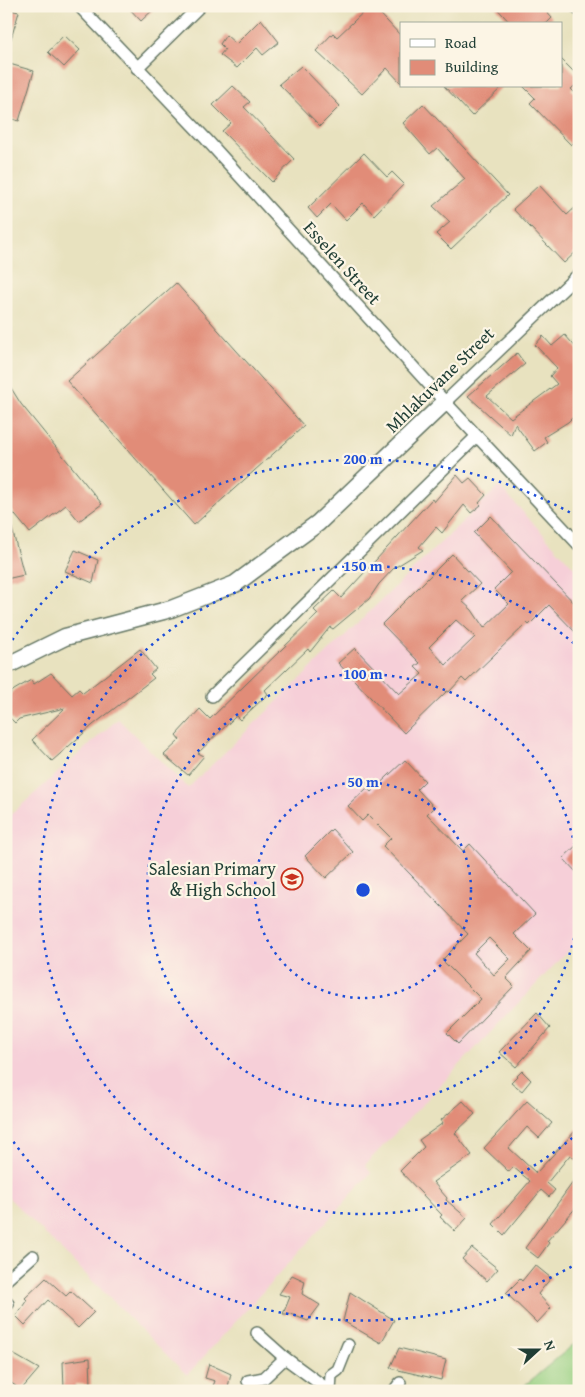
<svg xmlns="http://www.w3.org/2000/svg" width="585" height="1397" viewBox="0 0 585 1397" font-family="'Gentium Book Plus',serif">
  <rect width="100%" height="100%" fill="#fcf5e5"/>
  <filter id="ink" filterUnits="userSpaceOnUse"><feTurbulence type="fractalNoise" baseFrequency=".02" numOctaves="2"/><feDisplacementMap in="SourceGraphic" scale="10" xChannelSelector="R" yChannelSelector="G"/><feConvolveMatrix kernelMatrix="1 2 1 2 8 2 1 2 1" color-interpolation-filters="sRGB"/></filter>
  <filter id="wash" filterUnits="userSpaceOnUse"><feTurbulence type="fractalNoise" baseFrequency=".0096" numOctaves="4" result="noise"/><feDisplacementMap in="SourceGraphic" scale="20" xChannelSelector="R" yChannelSelector="G"/><feGaussianBlur stdDeviation="1.12" result="paint"/><feColorMatrix in="noise" values="0 0 0 0 0 0 0 0 0 0 0 0 0 0 0 0 0 1.4 0 .05"/><feComposite in="paint" operator="in"/></filter>
  <g filter="url(#wash)">
    <rect width="100%" height="100%" fill="#e8e2bf"/>
    <polygon fill="#f6cfd8" points="499,486 579,573 579,939 365,1165 371,1173 187,1375 6,1195 6,819 118,719 188,788"/>
    <polygon fill="#98d082" stroke="#5c865b" points="579,1340 579,1391 518,1391"/>
    <g id="blocks">
      <g fill="#e18c78" fill-rule="evenodd">
        <polygon points="127,6 157,6 141,21"/>
        <polygon points="370,6 373,6 401,36 401,83 387,68 362,94 316,51 333,33 337,37"/>
        <polygon points="495,6 541,6 552,18 546,24 511,24"/>
        <polygon points="6,9 19,12 9,45 6,45"/>
        <polygon points="261,19 279,42 263,55 257,48 237,68 220,55 225,49 220,44 226,35 236,44"/>
        <polygon points="64,35 80,50 64,67 48,52"/>
        <polygon points="561,59 579,77 579,82 571,89 579,97 579,138 571,145 530,103 535,98 523,86 561,86"/>
        <polygon points="6,63 34,71 19,121 6,117"/>
        <polygon points="301,66 340,106 320,126 279,84"/>
        <polygon points="233,86 250,102 244,107 294,159 272,182 222,131 231,123 213,105"/>
        <polygon points="444,86 503,86 472,116"/>
        <polygon points="423,104 508,195 451,249 436,234 450,222 433,206 465,179 437,148 430,154 403,123"/>
        <polygon points="364,153 387,177 392,172 404,184 374,215 363,203 346,220 331,204 317,218 308,208"/>
        <polygon points="539,185 567,215 579,204 579,249 564,263 513,209"/>
        <polygon points="176,283 304,426 194,525 67,381"/>
        <polygon points="565,335 579,351 579,411 568,422 544,437 547,442 535,451 515,424 511,435 468,396 517,353 525,364 487,396 511,418 557,384 550,376 557,368 535,345 543,336 552,346"/>
        <polygon points="6,380 21,404 102,504 79,521 66,505 30,533 6,504"/>
        <polygon points="457,475 464,483 470,478 486,495 479,503 481,505 471,513 464,505 442,533 436,527 419,547 423,550 394,568 379,584 369,599 333,629 330,627 310,652 308,649 265,690 268,694 240,720 236,716 198,753 204,756 188,775 164,755 180,740 176,735 200,709 210,719 318,614 314,610 334,591 341,598 432,499 434,502"/>
        <path d="M491,516l88,92v28l-30,-31 -20,20 -2,-2 -61,59 -4,-4 -13,14 -2,-1 -43,42 -66,-70 17,-15 44,46 23,-20 -7,-7 5,-4 -38,-39 70,-70 28,30 -18,17 10,9 12,18 25,-24 -15,-15 17,-17 -37,-39zM456,620l19,17 -29,28 -17,-18z"/>
        <polygon points="6,521 10,521 24,575 6,579"/>
        <polygon points="75,550 98,560 93,583 65,571"/>
        <polygon points="140,649 156,669 150,674 154,678 93,725 52,761 32,740 65,708 19,719 15,723 6,714 6,698 14,690 31,680 34,684 51,673 72,695 79,689 83,693"/>
        <path d="M405,760l20,21 -8,8 17,18 -7,7 36,37 7,-7 65,70 -21,20 17,17 -25,27 8,8 -56,58 -11,-11 34,-34 -39,-39 26,-26 -85,-88 8,-8 -23,-23 -6,6 -14,-15 19,-18 4,4zM489,938l21,21 -16,16 -20,-22z"/>
        <polygon points="332,829 353,852 326,878 305,856"/>
        <polygon points="579,843 579,875 563,858"/>
        <polygon points="537,1013 550,1028 516,1067 499,1052"/>
        <polygon points="522,1071 531,1080 522,1091 511,1082"/>
        <polygon points="463,1101 475,1114 455,1133 472,1155 433,1182 447,1198 446,1200 467,1218 455,1231 440,1217 442,1215 400,1171 424,1147 419,1140 443,1123 441,1120"/>
        <polygon points="527,1101 552,1123 539,1138 527,1127 509,1148 536,1173 579,1127 579,1162 570,1155 547,1183 555,1190 549,1197 541,1190 504,1235 493,1224 530,1181 513,1167 509,1172 484,1148"/>
        <polygon points="579,1174 579,1204 547,1241 549,1243 538,1258 525,1248"/>
        <polygon points="472,1248 498,1269 487,1281 462,1259"/>
        <polygon points="535,1265 551,1278 538,1294 551,1308 537,1323 506,1293 520,1279 522,1281"/>
        <polygon points="292,1275 305,1281 302,1294 320,1305 308,1321 290,1314 283,1314 290,1297 279,1294"/>
        <polygon points="46,1278 66,1296 71,1291 94,1312 78,1328 48,1300 25,1325 16,1316 27,1300 25,1298"/>
        <polygon points="350,1292 394,1320 381,1343 343,1321"/>
        <polygon points="399,1348 446,1360 441,1380 390,1368"/>
        <polygon points="6,1350 39,1369 21,1390 6,1379"/>
        <polygon points="90,1358 91,1385 75,1384 75,1391 64,1389 63,1362"/>
        <polygon points="209,1364 231,1374 227,1391 211,1391 215,1381 205,1378"/>
      </g>
    </g>
  </g>
  <g filter="url(#ink)">
    <use href="#blocks" fill-opacity="0" stroke="#657765" stroke-width="1"/>
    <g fill="none" stroke-linecap="round" stroke-linejoin="round">
      <g stroke="#657765" stroke-width="14">
        <g id="street">
          <polyline points="79,6 206,139 445,402 579,545"/>
          <polyline points="575,6 579,10"/>
          <polyline points="137,68 200,6"/>
          <polyline points="445,402 579,274"/>
          <polyline points="212,696 477,436"/>
          <polyline points="6,1280 33,1256"/>
          <polyline points="6,1302 8,1304"/>
          <polyline points="257,1333 285,1358 330,1391"/>
          <polyline points="248,1381 264,1378 285,1358"/>
          <polyline points="330,1391 331,1375 338,1370 348,1345"/>
          <polyline points="394,1391 400,1383"/>
        </g>
      </g>
      <g stroke="#657765" stroke-width="19">
        <polyline id="secondary" points="6,666 65,637 171,609 235,584 318,523 445,402"/>
      </g>
      <use href="#street" stroke="#fff" stroke-width="11"/>
      <use href="#secondary" stroke="#fff" stroke-width="16"/>
    </g>
  </g>
  <g fill="none" stroke="#1d4ed8" stroke-width="2.5" stroke-dasharray="2.5 5">
    <circle cx="363" cy="890" r="108"/>
    <path d="M579 901A216 216 0 1 1 579 879"/>
    <path d="M578 1133A324 324 0 1 1 578 647"/>
    <path d="M578 1263A431 431 0 0 1 8 1134M8 646A431 431 0 0 1 578 517"/>
  </g>
  <defs>
    <g id="school-ring" transform="scale(1.125)"><circle r="9.5" fill="#fcf5e5" stroke="#c8321e" stroke-width="1.5"/><path d="M0-5L7-2L0 1L-7-2ZM-4 1L0 2.5L4 1V4Q0 6-4 4Z" fill="#c8321e"/></g>
  </defs>
  <g fill-rule="evenodd">
    <use href="#school-ring" x="292" y="879"/>
  </g>
  <g text-anchor="middle" stroke-width="4.5" stroke-linejoin="round" paint-order="stroke">
    <g font-size="18" fill="#1f3d34" stroke="#fcf5e5">
      <text transform="translate(342 263) rotate(48)" y="6">Esselen Street</text>
      <text transform="translate(440 380) rotate(-44)" y="6">Mhlakuvane Street</text>
    </g>
    <g font-size="18" fill="#1f3d34" stroke="#fcf5e5" text-anchor="end">
      <text x="276" y="875">Salesian Primary<tspan x="276" dy="21">&amp; High School</tspan></text>
    </g>
  </g>
  <circle cx="363" cy="890" r="8" fill="#1d4ed8" stroke="#fcf5e5" stroke-width="2.5"/>
  <g font-size="15" text-anchor="middle" font-weight="bold" fill="#1d4ed8" stroke="#fcf5e5" stroke-width="4.5" stroke-linejoin="round" paint-order="stroke">
    <text x="363" y="464">200 m</text>
    <text x="363" y="571">150 m</text>
    <text x="363" y="679">100 m</text>
    <text x="363" y="787">50 m</text>
  </g>
  <rect width="585" height="1397" fill="none" stroke="#fcf5e5" stroke-width="25"/>
  <rect x="400" y="22" width="162" height="65" fill="#fcf5e5" stroke="#a4ab9e"/>
  <rect x="410" y="39" width="25" height="8" fill="#ffffff" stroke="#a4ab9e"/>
  <text x="445" y="48" font-size="15" fill="#1f3d34">Road</text>
  <rect x="410" y="60" width="25" height="15" fill="#e18c78" stroke="#a4ab9e"/>
  <text x="445" y="72" font-size="15" fill="#1f3d34">Building</text>
  <g transform="translate(538 1350) rotate(69)" stroke="#fcf5e5" stroke-width="4" paint-order="stroke">
  <path d="M0-4L9 19L0 12L-9 19Z" fill="#1f3d34"/>
  <text y="-8" font-size="14" font-weight="bold" text-anchor="middle" fill="#1f3d34">N</text>
  </g>
</svg>
